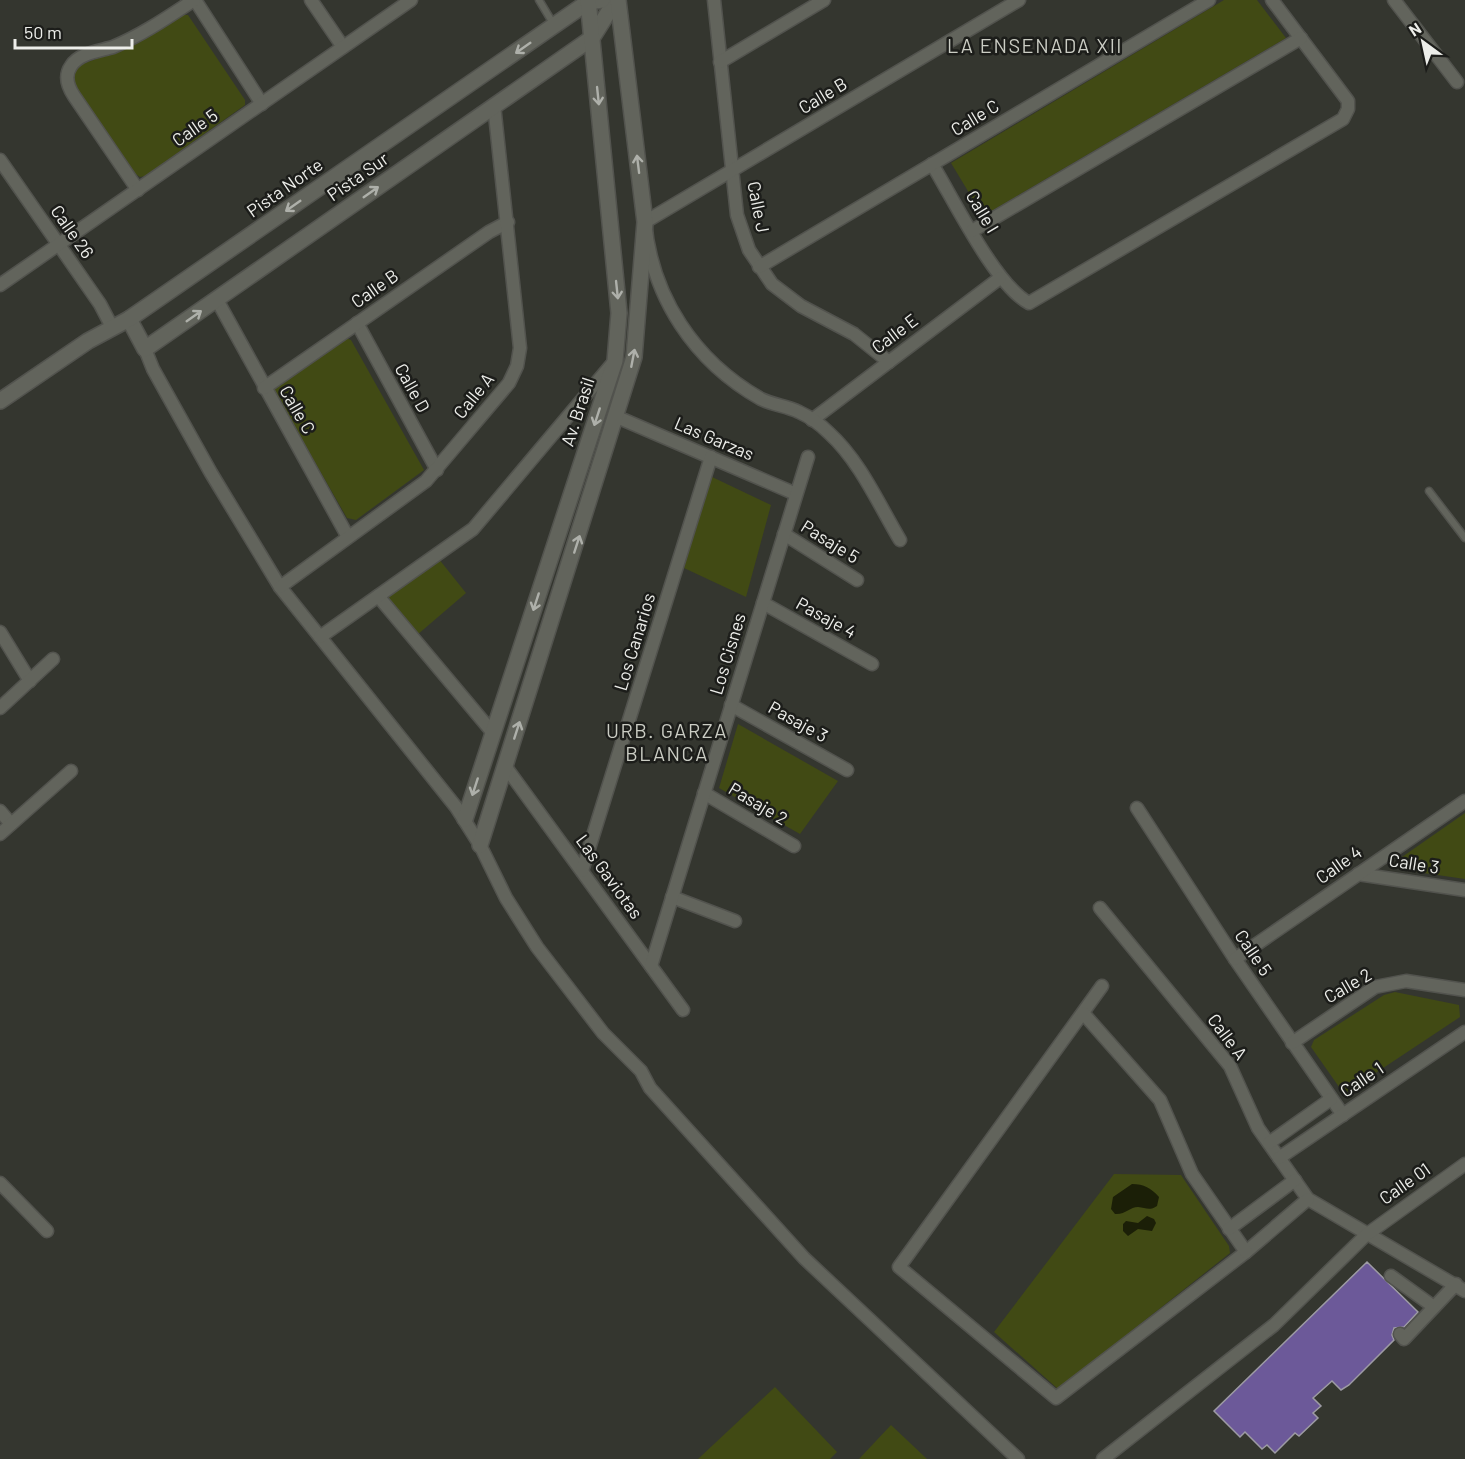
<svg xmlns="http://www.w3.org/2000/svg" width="1465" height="1459" viewBox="0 0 1465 1459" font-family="Barlow,sans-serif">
  <rect width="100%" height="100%" fill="#34362f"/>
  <g fill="#414a14">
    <polygon points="1224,0 1257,0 1286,38 983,216 951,163"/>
    <polygon points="183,15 188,15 245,100 245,105 145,176 140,177 134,173 74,86 74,72 80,65 133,45"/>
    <polygon points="346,338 351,340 424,470 356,520 347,518 274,391 275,386"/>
    <polygon points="710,476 771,505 746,597 684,568"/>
    <polygon points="438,558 466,593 417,635 384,598"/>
    <polygon points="738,724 838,781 800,834 719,788"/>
    <polygon points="1465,813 1465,879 1403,870 1399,863 1402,857"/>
    <polygon points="1395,992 1459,1005 1460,1017 1344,1094 1311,1047 1314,1040 1384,995"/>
    <polygon points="1114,1174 1181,1175 1229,1246 1230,1253 1058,1389 994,1332"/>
    <polygon points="775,1387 837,1452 830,1459 698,1459"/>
    <polygon points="891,1425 927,1459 859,1459"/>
  </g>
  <g fill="#1b1f07">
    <path d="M1132,1184c12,0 19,4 27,13l-2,9c-7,5 -11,2 -19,1 -8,0 -13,8 -23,7l-4,-5 2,-12z"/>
    <polygon points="1147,1216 1154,1219 1156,1223 1152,1231 1138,1229 1128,1236 1123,1231 1123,1224 1126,1221 1138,1223"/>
  </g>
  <polygon fill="#6c5999" stroke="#9d9ba4" stroke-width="1.5" points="1367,1262 1418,1312 1404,1327 1394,1328 1392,1335 1394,1340 1349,1385 1341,1390 1332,1381 1313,1398 1321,1406 1313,1413 1318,1418 1299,1436 1295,1433 1275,1453 1267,1445 1262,1449 1245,1432 1240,1437 1214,1411"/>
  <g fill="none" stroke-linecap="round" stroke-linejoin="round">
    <g stroke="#52534e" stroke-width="9">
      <g id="service">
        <polyline points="539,0 554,25"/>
        <polyline points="1429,491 1465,538"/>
      </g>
    </g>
    <g stroke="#52534e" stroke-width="15">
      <g id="minor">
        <polyline points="195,0 262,104"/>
        <polyline points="311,0 343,47"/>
        <polyline points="714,0 737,215 749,250 772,284 801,306 854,334 889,362"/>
        <polyline points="1394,0 1457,82"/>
        <polyline points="720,62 824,0"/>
        <polyline points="0,160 100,304 112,327"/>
        <path d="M932,164c22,36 63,121 97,139l314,-184 5,-10v-8l-76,-101"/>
        <path d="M138,190l-64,-94c-6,-9 -10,-20 -3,-30 8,-13 29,-15 42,-19 29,-12 55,-30 81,-47"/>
        <polyline points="972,231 1301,38"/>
        <polyline points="759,267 1209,0"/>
        <polyline points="0,285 411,0"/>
        <polyline points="217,300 348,537"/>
        <polyline points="357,323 437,470"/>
        <polyline points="145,349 153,369 211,473 280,587 456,807 480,845 506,898 537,947 603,1033 641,1071 650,1088 804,1258 1018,1459"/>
        <polyline points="264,388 489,232 508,222"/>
        <polyline points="617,417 796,494"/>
        <polyline points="812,420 1000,278"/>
        <polyline points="784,534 857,580"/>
        <path d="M900,540c-21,-35 -40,-79 -71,-107 -8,-8 -19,-16 -30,-21 -12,-6 -26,-7 -38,-13 -67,-38 -109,-102 -116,-177l374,-222"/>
        <polyline points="280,587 426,481 509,383 517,366 520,348 494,105"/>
        <polyline points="378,596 493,733"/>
        <polyline points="763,603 872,664"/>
        <polyline points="0,632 30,681"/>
        <polyline points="320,637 473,529 612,364"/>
        <polyline points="731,705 847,770"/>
        <polyline points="0,708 53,659"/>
        <polyline points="505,766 683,1010"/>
        <polyline points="704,793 794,846"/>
        <polyline points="1137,808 1235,959 1343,1115"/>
        <polyline points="0,811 11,824"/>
        <polyline points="0,834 71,771"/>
        <polyline points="582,871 711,457"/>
        <polyline points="1358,874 1465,890"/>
        <polyline points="672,897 735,921"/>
        <polyline points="1100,908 1230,1066 1258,1128 1308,1199 1465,1291"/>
        <polyline points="1235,959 1465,801"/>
        <polyline points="651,966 808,457"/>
        <polyline points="1102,986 899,1267 1056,1398 1246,1252 1308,1199"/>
        <polyline points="1083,1013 1160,1100 1192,1174 1246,1252"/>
        <polyline points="1292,1043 1375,987 1406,981 1465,990"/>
        <polyline points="1269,1143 1331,1099"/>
        <polyline points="1279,1158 1465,1032"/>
        <polyline points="0,1183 47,1231"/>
        <polyline points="1229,1229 1295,1180"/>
        <polyline points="1391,1276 1434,1307"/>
        <polyline points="1400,1334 1404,1339 1456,1284"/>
        <polyline points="1103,1459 1274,1325 1366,1235 1465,1164"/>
      </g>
    </g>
    <g stroke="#52534e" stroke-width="18">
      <g id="tertiary">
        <polyline points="129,319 145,349 592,38 616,0"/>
        <polyline points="0,401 88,341 129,319 588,2 602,0"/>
        <polyline points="465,819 615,361 619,313 588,0"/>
        <polyline points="480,845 634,357 645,222 618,0"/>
      </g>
    </g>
    <use href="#service" stroke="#62645c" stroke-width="6"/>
    <use href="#minor" stroke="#62645c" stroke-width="12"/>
    <use href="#tertiary" stroke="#62645c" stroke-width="15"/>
  </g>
  <defs><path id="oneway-shaft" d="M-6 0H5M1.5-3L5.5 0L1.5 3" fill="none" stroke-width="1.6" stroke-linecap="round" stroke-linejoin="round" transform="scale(1.5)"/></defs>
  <g stroke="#aeb0aa">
    <use href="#oneway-shaft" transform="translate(523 48) rotate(145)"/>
    <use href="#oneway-shaft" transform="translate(598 96) rotate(84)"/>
    <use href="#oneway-shaft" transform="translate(638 164) rotate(-97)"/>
    <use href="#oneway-shaft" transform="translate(371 192) rotate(-35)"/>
    <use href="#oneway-shaft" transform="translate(293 206) rotate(145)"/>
    <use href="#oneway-shaft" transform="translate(617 290) rotate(84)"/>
    <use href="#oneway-shaft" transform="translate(194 316) rotate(-35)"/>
    <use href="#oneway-shaft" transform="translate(633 358) rotate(-79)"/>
    <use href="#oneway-shaft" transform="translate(597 417) rotate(108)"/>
    <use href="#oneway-shaft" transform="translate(577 544) rotate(-72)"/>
    <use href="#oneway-shaft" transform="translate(536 602) rotate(108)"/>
    <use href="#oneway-shaft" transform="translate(517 730) rotate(-72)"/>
    <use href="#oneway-shaft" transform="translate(475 787) rotate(108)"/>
  </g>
  <g text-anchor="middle" stroke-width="5" stroke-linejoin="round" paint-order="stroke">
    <g font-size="18" fill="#edeeea" stroke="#1c1d1a">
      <text transform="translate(823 96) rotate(-31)" y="6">Calle B</text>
      <text transform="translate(975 118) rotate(-31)" y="6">Calle C</text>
      <text transform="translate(195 128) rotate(-35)" y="6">Calle 5</text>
      <text transform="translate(358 177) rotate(-35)" y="6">Pista Sur</text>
      <text transform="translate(285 188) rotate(-35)" y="6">Pista Norte</text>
      <text transform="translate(758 207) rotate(79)" y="6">Calle J</text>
      <text transform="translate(982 212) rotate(59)" y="6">Calle I</text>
      <text transform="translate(72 232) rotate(55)" y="6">Calle 26</text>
      <text transform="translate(375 289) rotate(-35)" y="6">Calle B</text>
      <text transform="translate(895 334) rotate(-37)" y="6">Calle E</text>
      <text transform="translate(412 388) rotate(61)" y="6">Calle D</text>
      <text transform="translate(474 396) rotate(-51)" y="6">Calle A</text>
      <text transform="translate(297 410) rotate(60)" y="6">Calle C</text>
      <text transform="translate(578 412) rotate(-72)" y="6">Av. Brasil</text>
      <text transform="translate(714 439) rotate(23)" y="6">Las Garzas</text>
      <text transform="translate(830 542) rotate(32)" y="6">Pasaje 5</text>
      <text transform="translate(826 618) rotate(29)" y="6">Pasaje 4</text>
      <text transform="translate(635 642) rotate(-73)" y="6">Los Canarios</text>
      <text transform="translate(728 654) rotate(-73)" y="6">Los Cisnes</text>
      <text transform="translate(798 722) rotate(29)" y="6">Pasaje 3</text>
      <text transform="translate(758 804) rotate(31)" y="6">Pasaje 2</text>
      <text transform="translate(1414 864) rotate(9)" y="6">Calle 3</text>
      <text transform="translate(1339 865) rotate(-35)" y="6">Calle 4</text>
      <text transform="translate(609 877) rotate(54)" y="6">Las Gaviotas</text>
      <text transform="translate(1253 953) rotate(56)" y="6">Calle 5</text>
      <text transform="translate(1348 986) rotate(-30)" y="6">Calle 2</text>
      <text transform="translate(1227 1037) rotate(53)" y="6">Calle A</text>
      <text transform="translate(1362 1080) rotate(-34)" y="6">Calle 1</text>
      <text transform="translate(1405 1184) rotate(-35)" y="6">Calle 01</text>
    </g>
    <g font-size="20" letter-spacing="1.5" fill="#cbcdc4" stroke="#1c1d1a">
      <text x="1035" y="53">LA ENSENADA XII</text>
      <text x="667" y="738">URB. GARZA<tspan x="667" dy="23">BLANCA</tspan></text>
    </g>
  </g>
  <g transform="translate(1423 42) rotate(327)" stroke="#1c1d1a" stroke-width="4.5" paint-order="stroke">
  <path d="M0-4.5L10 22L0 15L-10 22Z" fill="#edeeea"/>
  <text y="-9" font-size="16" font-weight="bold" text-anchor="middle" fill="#edeeea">N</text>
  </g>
  <path d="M15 39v9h117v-9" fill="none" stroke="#edeeea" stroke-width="3"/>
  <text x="24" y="39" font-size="18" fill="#edeeea" stroke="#1c1d1a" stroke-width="4.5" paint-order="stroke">50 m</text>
</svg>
